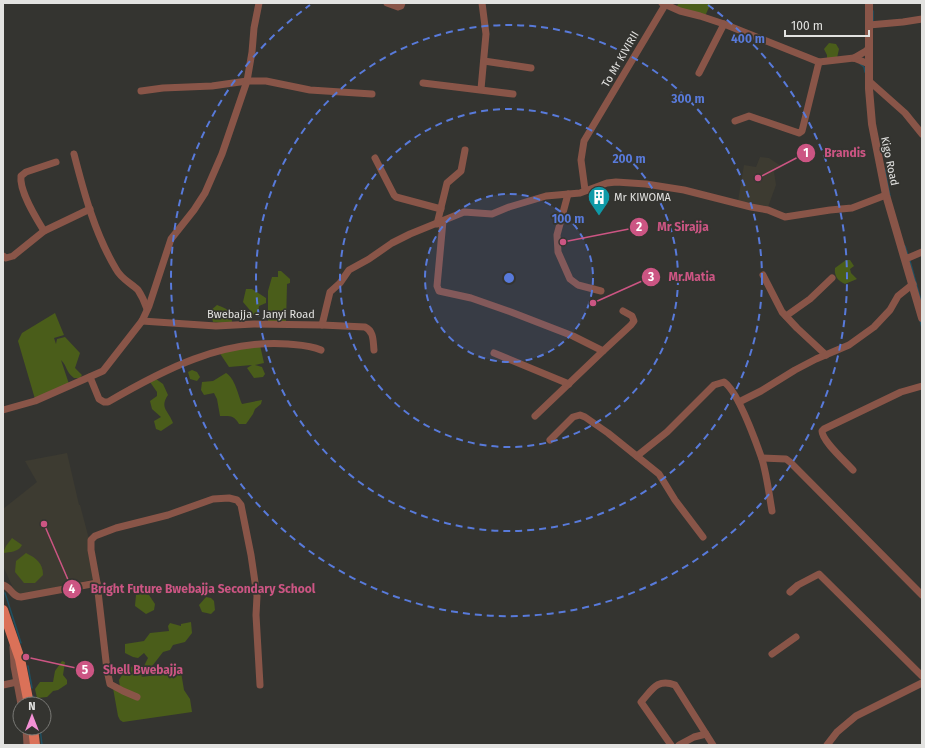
<svg xmlns="http://www.w3.org/2000/svg" width="925" height="748" viewBox="0 0 925 748" font-family="'Fira Sans',sans-serif">
  <rect width="100%" height="100%" fill="#343430"/>
  <g fill="#3d3b31">
    <polygon points="760,157 769,158 781,166 781,168 776,169 774,172 776,185 768,207 738,201 744,165 756,167"/>
    <polygon points="67,453 79,505 80,505 89,539 95,579 19,596 14,590 3,566 3,509 37,482 25,461"/>
  </g>
  <g fill="#4a5d1a">
    <polygon points="679,3 711,3 705,16 676,7"/>
    <polygon points="829,43 836,44 839,49 837,58 827,59 827,55 824,49"/>
    <path d="M846,260h4l4,6 -4,3 1,4 6,6 -12,5c-7,-3 -11,-8 -10,-16z"/>
    <polygon points="278,271 281,271 290,279 290,283 287,284 286,323 268,322 268,291 272,277 278,277"/>
    <polygon points="246,289 252,289 266,298 266,303 259,306 258,313 254,315 243,302"/>
    <path d="M217,305c9,3 15,6 15,17l-10,1 -9,-1 -3,-11z"/>
    <path d="M55,313l9,22 -10,3 2,6 1,-5 8,-2 15,16 -5,15 7,7 -2,3h-6c-9,-7 -6,-11 -13,-18l8,24 -34,15 -17,-58 4,-8z"/>
    <polygon points="260,345 264,363 255,365 262,367 265,374 263,377 254,378 247,368 252,365 229,367 219,352"/>
    <polygon points="192,370 197,372 200,377 197,381 190,379 188,372"/>
    <path d="M226,373c9,5 12,22 16,31l20,-4 -1,4 -6,5 -2,5 -7,10h-7c-5,-9 -9,-8 -19,-8l-3,-17 -3,-6 -10,2 -3,-5 1,-8 11,-1z"/>
    <path d="M156,379l7,5 5,11c-9,13 1,16 5,28l-12,8 -5,-2 -2,-8 7,-4 -9,-8 -2,-8 7,-5v-4l-7,-10z"/>
    <path d="M12,538l10,7c-3,7 -12,7 -19,8l3,-7z"/>
    <path d="M26,553c10,5 17,10 17,22l-8,8h-11l-9,-11 1,-11z"/>
    <polygon points="142,593 149,595 155,604 154,610 146,614 135,606 136,595"/>
    <polygon points="206,597 211,598 214,601 215,610 211,614 202,612 199,605"/>
    <polygon points="191,622 192,633 185,642 173,645 170,650 163,652 146,674 141,677 181,672 184,690 190,699 192,712 123,722 120,720 118,716 113,688 120,688 119,680 122,675 130,676 130,668 134,665 144,666 148,658 144,653 138,658 133,657 125,653 125,644 144,641 150,633 169,631 168,626 170,623 181,626 181,624"/>
    <polygon points="62,661 65,662 63,675 67,680 67,684 58,690 53,691 47,697 37,698 35,689 40,682 53,682 55,671"/>
  </g>
  <g fill="none" stroke-linecap="round" stroke-linejoin="round">
    <g stroke="#1e5062" stroke-width="1.5">
      <polyline points="873,11 873,21"/>
      <polyline points="860,64 864,67 865,72"/>
      <polyline points="885,170 890,196"/>
      <polyline points="905,246 908,255"/>
      <polyline points="910,261 921,301"/>
      <polyline points="920,320 922,328"/>
      <polyline points="5,593 21,643"/>
      <polyline points="28,666 32,688"/>
      <polyline points="33,696 35,704"/>
      <polyline points="40,728 42,745"/>
    </g>
    <g stroke="#895548" stroke-width="7">
      <polyline points="387,3 398,7 401,6 402,3"/>
      <polyline points="662,3 680,11 700,16 724,24 819,62 854,58 869,64"/>
      <polyline points="869,25 903,22 922,19"/>
      <polyline points="854,58 866,51 869,48"/>
      <polyline points="484,61 531,68"/>
      <polyline points="699,73 724,24"/>
      <polyline points="869,81 905,113 922,134"/>
      <polyline points="423,83 513,94"/>
      <polyline points="481,89 486,34 482,3"/>
      <polyline points="141,91 163,88 212,86 247,81 266,81 310,90 372,94"/>
      <polyline points="735,121 749,116 799,133 802,131 819,62"/>
      <path d="M74,154c10,39 21,80 42,115 5,10 15,14 22,21 4,6 7,13 9,19"/>
      <polyline points="375,158 394,195 396,197 441,209"/>
      <polyline points="585,190 581,160 584,141 665,5"/>
      <polyline points="568,194 557,235 558,252 570,279 578,285 601,291"/>
      <polyline points="443,221 437,286 439,291 471,298 511,312 573,336 603,351 535,416"/>
      <polyline points="437,224 447,183 461,171 465,150"/>
      <path d="M44,231c-8,-13 -25,-40 -23,-55l5,-4 30,-10"/>
      <polyline points="3,256 6,258 13,256 44,231 90,209"/>
      <polyline points="905,257 908,258 922,252"/>
      <polyline points="763,275 782,312 797,328 826,355"/>
      <polyline points="786,316 810,299 832,278"/>
      <polyline points="142,321 216,326 254,324 322,325 330,292 340,283 349,270 369,259 392,243 410,234 464,212 492,214 509,207 546,196 580,193 607,183 616,182 646,184 684,190 751,207 768,210 785,217 830,210 852,208 886,195"/>
      <path d="M322,325l43,2c9,4 8,14 9,23"/>
      <polyline points="603,351 631,325 634,321 632,316 623,311"/>
      <polyline points="494,353 569,384"/>
      <path d="M90,377l9,22 5,3h4c55,-32 114,-63 180,-58 11,1 22,1 33,6"/>
      <polyline points="739,402 761,391 795,370 816,359 849,345 874,327 890,310 898,296 913,284"/>
      <polyline points="3,410 35,401 103,371 142,321 149,306 171,239 194,210 205,193 222,154 247,81 252,52 254,28 259,3"/>
      <polyline points="550,440 573,417 580,415 585,417 608,433 659,474 675,500 703,537"/>
      <path d="M637,456l30,-24 47,-47 10,-3c14,9 32,60 38,77 5,17 7,35 10,52"/>
      <polyline points="762,458 786,459 790,462 922,595"/>
      <path d="M853,470c-7,-8 -31,-29 -31,-39l2,-2 77,-37 21,-6"/>
      <polyline points="97,583 91,550 91,540 95,536 116,528 168,515 213,499 229,498 237,500 241,505 251,555 257,596 256,615 260,685"/>
      <path d="M3,585c8,2 9,12 18,12l76,-14 10,87 3,14 13,7 14,6"/>
      <polyline points="790,592 798,585 819,574 922,676"/>
      <polyline points="13,647 14,666 21,704"/>
      <polyline points="772,654 796,637"/>
      <polyline points="3,685 17,682"/>
      <polyline points="26,728 27,745"/>
      <path d="M671,745l-30,-43c11,-12 16,-24 34,-17l38,60"/>
      <polyline points="679,745 694,737 706,734"/>
      <polyline points="827,745 837,732 856,716 922,683"/>
    </g>
    <polyline stroke="#895548" stroke-width="8" points="869,3 869,89 872,124 886,195 922,318"/>
    <g stroke="#db7158" stroke-width="10">
      <polyline points="3,610 20,659 29,704"/>
      <polyline points="33,728 35,745"/>
    </g>
  </g>
  <circle cx="509" cy="278" r="84" fill="#587ada" fill-opacity=".12"/>
  <g fill="none" stroke="#587ada" stroke-width="2" stroke-dasharray="7 5">
    <circle cx="509" cy="278" r="84"/>
    <circle cx="509" cy="278" r="169"/>
    <circle cx="509" cy="278" r="253"/>
    <path d="M708 5A338 338 0 1 1 310 5"/>
  </g>
  <defs>
    <g id="building-pin" transform="scale(1.15)"><path d="M0 17L-7.5 6A9.5 9.5 0 1 1 7.5 6Z" fill="#0f9aa8" stroke="#343430"/><path d="M-4-6H4V6H1V3H-1V6H-4ZM-2.5-4.3h1.7v1.8h-1.7ZM.8-4.3h1.7v1.8H.8ZM-2.5-1h1.7V.8h-1.7ZM.8-1h1.7V.8H.8Z" fill="#fff"/></g>
  </defs>
  <g fill-rule="evenodd">
    <use href="#building-pin" x="599" y="197"/>
  </g>
  <g text-anchor="middle" stroke-width="3.5" stroke-linejoin="round" paint-order="stroke">
    <g font-size="11" fill="#e2e2e0" stroke="#343430">
      <text transform="translate(620 59) rotate(-60)" y="4">To Mr KIVIRII</text>
      <text transform="translate(890 161) rotate(78)" y="4">Kigo Road</text>
      <text x="261" y="318">Bwebajja - Janyi Road</text>
    </g>
    <g font-size="11" fill="#e2e2e0" stroke="#343430" text-anchor="start">
      <text x="614" y="201">Mr KIWOMA</text>
    </g>
  </g>
  <circle cx="509" cy="278" r="6" fill="#587ada" stroke="#343430" stroke-width="2"/>
  <g font-size="12" text-anchor="middle" font-weight="bold" fill="#587ada" stroke="#343430" stroke-width="3.5" stroke-linejoin="round" paint-order="stroke">
    <text x="748" y="43">400 m</text>
    <text x="688" y="103">300 m</text>
    <text x="629" y="163">200 m</text>
    <text x="568" y="223">100 m</text>
  </g>
  <path fill="none" stroke="#cc5583" stroke-width="1.5" d="M758 178L806 153M563 242L639 227M593 303L651 277M44 524L72 589M26 657L85 670"/>
  <g fill="#cc5583" stroke="#343430" stroke-width="1.5">
    <circle cx="758" cy="178" r="4"/>
    <circle cx="563" cy="242" r="4"/>
    <circle cx="593" cy="303" r="4"/>
    <circle cx="44" cy="524" r="4"/>
    <circle cx="26" cy="657" r="4"/>
    <circle cx="806" cy="153" r="10"/>
    <circle cx="639" cy="227" r="10"/>
    <circle cx="651" cy="277" r="10"/>
    <circle cx="72" cy="589" r="10"/>
    <circle cx="85" cy="670" r="10"/>
  </g>
  <g font-size="12" text-anchor="middle" font-weight="bold" fill="#fff">
    <text x="806" y="157">1</text>
    <text x="639" y="231">2</text>
    <text x="651" y="281">3</text>
    <text x="72" y="593">4</text>
    <text x="85" y="674">5</text>
  </g>
  <g font-size="12" text-anchor="middle" font-weight="bold" fill="#cc5583" stroke="#343430" stroke-width="3.5" stroke-linejoin="round" paint-order="stroke">
    <text x="845" y="157">Brandis</text>
    <text x="683" y="231">Mr Sirajja</text>
    <text x="692" y="281">Mr.Matia</text>
    <text x="203" y="593">Bright Future Bwebajja Secondary School</text>
    <text x="143" y="674">Shell Bwebajja</text>
  </g>
  <rect width="925" height="748" fill="none" stroke="#e2e2e0" stroke-width="8"/>
  <g transform="translate(32 716)"><circle r="19" fill="#343430" stroke="#7a7a76"/>
  <path d="M0-3L7 15L0 10L-7 15Z" fill="#f391d5"/>
  <text y="-6" font-size="11" font-weight="bold" text-anchor="middle" fill="#e2e2e0">N</text>
  </g>
  <path d="M785 30v6h84v-6" fill="none" stroke="#e2e2e0" stroke-width="2"/>
  <text x="791" y="30" font-size="12" fill="#e2e2e0" stroke="#343430" stroke-width="3" paint-order="stroke">100 m</text>
</svg>
